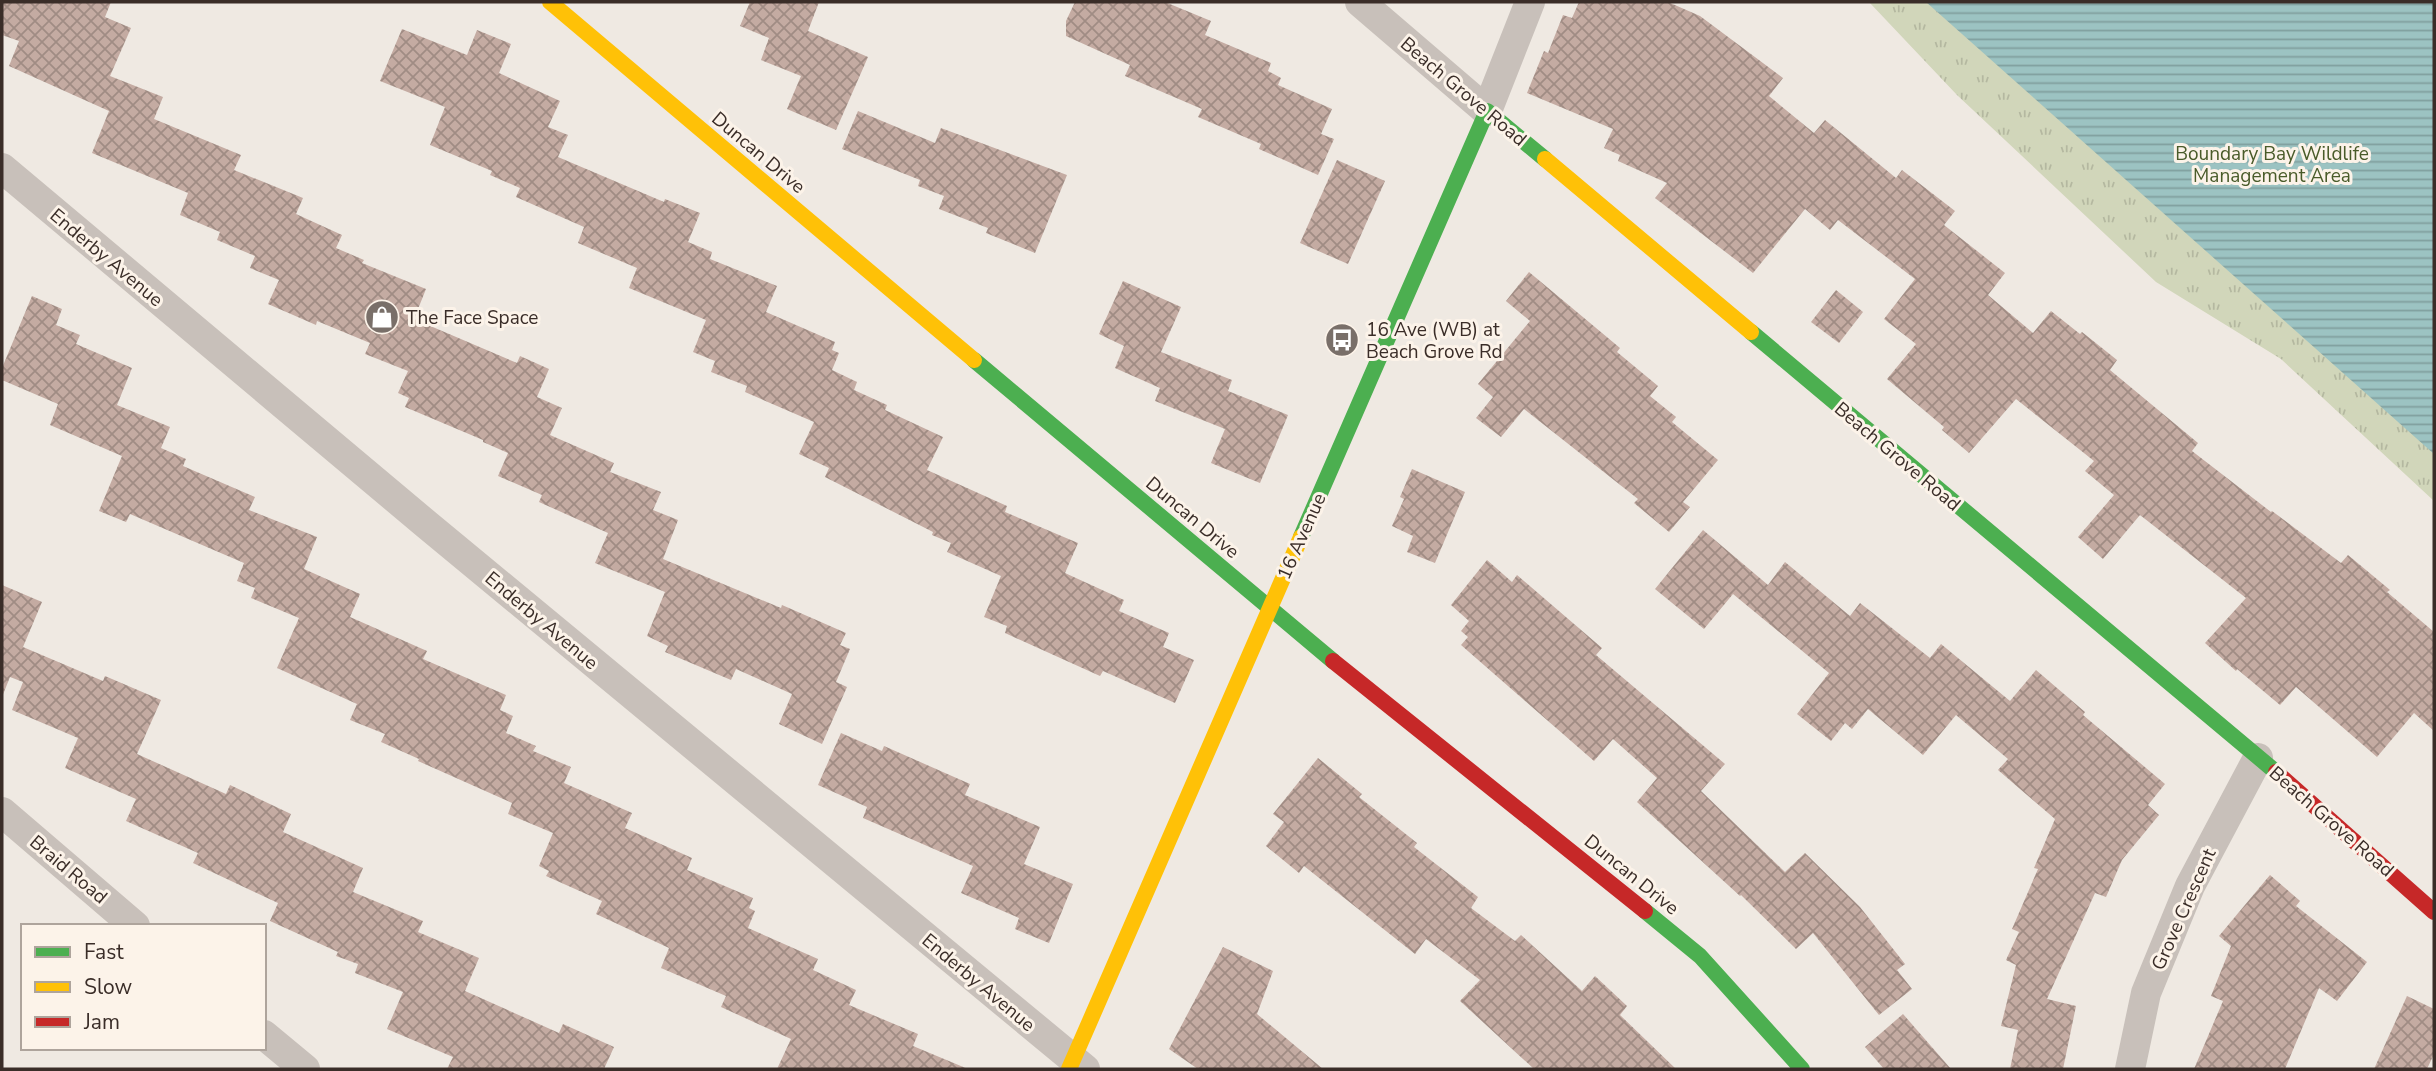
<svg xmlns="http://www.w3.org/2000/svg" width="2436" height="1071" viewBox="0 0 2436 1071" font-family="'Nunito Sans',sans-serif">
  <defs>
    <pattern id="park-tufts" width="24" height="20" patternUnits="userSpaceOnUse" patternTransform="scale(1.75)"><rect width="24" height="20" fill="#d1d6ba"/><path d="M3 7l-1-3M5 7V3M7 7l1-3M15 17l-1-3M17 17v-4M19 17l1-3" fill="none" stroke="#b4b8a0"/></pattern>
    <pattern id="water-rules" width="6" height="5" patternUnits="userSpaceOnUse" patternTransform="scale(1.75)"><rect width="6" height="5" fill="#9cc3c2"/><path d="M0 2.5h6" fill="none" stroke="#809f9e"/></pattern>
    <pattern id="building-cross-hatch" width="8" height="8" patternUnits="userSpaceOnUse" patternTransform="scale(1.75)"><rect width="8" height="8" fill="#c4aba2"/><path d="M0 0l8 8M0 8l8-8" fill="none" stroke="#a08c84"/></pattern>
  </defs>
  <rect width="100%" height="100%" fill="#efe9e2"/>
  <polygon fill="url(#park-tufts)" points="1869,2 2434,2 2434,501 2281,359 2156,282 1957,95"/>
  <polygon fill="url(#water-rules)" points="1926,2 2434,2 2434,454"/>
  <g fill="url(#building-cross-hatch)">
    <polygon points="2,2 111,2 105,17 131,28 110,76 163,97 154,119 241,155 234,170 303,198 296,214 342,235 336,248 364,260 362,263 426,289 414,319 517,363 520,356 549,369 537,397 562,408 550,435 614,463 610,472 661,492 653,510 678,520 663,559 781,608 782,605 846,633 840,645 850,649 836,682 847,687 822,744 779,724 792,694 736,669 731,680 665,652 668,646 647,636 665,592 595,563 608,533 539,502 542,495 498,476 508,453 483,442 483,440 405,407 409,398 398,393 408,371 365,354 370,343 317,321 316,325 268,304 279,280 250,268 255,256 217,240 220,232 180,215 188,193 92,153 109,111 9,66 19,41 2,35"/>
    <polygon points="750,2 819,2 808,31 868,57 836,130 787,109 801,76 761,60 769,38 740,26"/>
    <polygon points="1075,2 1165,2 1211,21 1205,35 1271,63 1268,71 1281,78 1278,85 1332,109 1321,134 1334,139 1318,175 1259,149 1261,144 1198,117 1202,109 1125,76 1130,65 1066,36 1066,21"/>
    <polygon points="1579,2 1668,2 1700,16 1783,78 1769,96 1814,133 1825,120 1896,178 1902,170 1955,211 1944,225 2005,273 1988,295 2033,333 2051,311 2080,334 2082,332 2117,360 2110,370 2198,443 2192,451 2271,512 2272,511 2341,563 2348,555 2390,590 2387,592 2434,632 2434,731 2414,713 2377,757 2296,687 2280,705 2237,669 2236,671 2205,643 2246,598 2140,515 2103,559 2078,537 2114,495 2085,471 2094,461 2016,399 1969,453 1942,430 1944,427 1887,379 1916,344 1884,319 1915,279 1838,220 1830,230 1805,209 1753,273 1655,198 1667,183 1618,161 1620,155 1604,148 1613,129 1527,93 1544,51 1548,53 1563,15 1572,18"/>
    <polygon points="402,29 467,55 477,30 511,44 499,73 560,101 548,127 568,135 558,157 664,202 665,199 700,213 688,242 712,252 710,259 777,286 766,312 835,342 832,350 839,353 832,370 857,382 854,390 887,405 885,410 943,437 927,470 1007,506 1005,512 1078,543 1065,573 1124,600 1119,611 1169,633 1163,647 1194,660 1175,703 1103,671 1100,676 1005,633 1007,626 984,617 1001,576 947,552 951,543 932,535 933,532 825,477 829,468 799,454 814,422 745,392 747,386 711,372 715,361 693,352 706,320 629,288 637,268 578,243 584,227 516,197 520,188 490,175 492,171 430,145 445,107 380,81"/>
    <polygon points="858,111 935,143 941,128 1067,175 1035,253 986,233 988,228 939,209 944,196 918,186 920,180 842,149"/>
    <polygon points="1337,160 1385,181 1348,264 1300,243"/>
    <polygon points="1529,272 1620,348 1617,352 1658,386 1650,396 1676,417 1672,422 1718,460 1683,502 1690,507 1669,532 1634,503 1638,499 1524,409 1501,437 1476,418 1493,397 1478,384 1530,321 1506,301"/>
    <polygon points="1123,281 1181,307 1161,352 1232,380 1228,391 1288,415 1260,483 1211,463 1225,429 1155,401 1160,388 1115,368 1124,346 1099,334"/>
    <polygon points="1836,290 1863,312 1839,343 1811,322"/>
    <polygon points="32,296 62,309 56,325 80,335 76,344 132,368 117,405 170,427 161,448 186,459 183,466 255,497 249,510 317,537 304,569 360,594 350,617 427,651 423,659 506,695 500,710 513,716 506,733 536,746 533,751 571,767 564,783 632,813 625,828 692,858 687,870 753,898 749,908 755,911 748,928 818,959 813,970 856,990 849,1005 918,1034 913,1046 968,1069 777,1069 791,1039 721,1007 726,996 661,968 669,948 596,914 602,901 546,876 549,871 539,866 553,833 508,814 512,803 418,761 419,759 381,742 385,734 350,720 357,704 277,668 299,618 251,598 255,588 237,581 244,563 130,514 126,522 99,511 122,456 50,425 58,404 2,380 2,368"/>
    <polygon points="1412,469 1465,492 1435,563 1407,552 1413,536 1392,526 1404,499 1400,497"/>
    <polygon points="1703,530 1768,585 1785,562 1850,616 1860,603 1930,658 1941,644 2010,701 2036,670 2085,712 2083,715 2165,784 2148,805 2159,815 2122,860 2106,897 2095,893 2047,999 2076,1006 2063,1069 2010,1069 2018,1030 2001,1026 2016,965 2006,960 2019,932 2012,929 2038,869 2034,868 2055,819 1998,770 2008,759 1956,715 1923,755 1868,709 1852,729 1845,723 1831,741 1797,714 1829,673 1733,594 1704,629 1655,589"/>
    <polygon points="1487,560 1512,582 1517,575 1602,648 1596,655 1725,764 1701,791 1785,872 1805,853 1860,907 1905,964 1897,970 1912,989 1879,1015 1813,933 1796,949 1741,895 1740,896 1637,802 1657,778 1613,739 1594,761 1461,645 1468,637 1461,631 1469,621 1451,605"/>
    <polygon points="2,585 42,602 23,647 103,681 105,676 161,700 137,754 226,794 230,785 291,814 283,832 363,868 353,892 423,921 418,932 479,958 465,991 559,1033 563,1024 614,1047 604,1069 447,1069 453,1057 387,1029 403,992 355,973 358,964 336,956 338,952 270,921 278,903 193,863 198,853 126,821 136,799 65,768 78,738 12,710 23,682 10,677 2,697"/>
    <polygon points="841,733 882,751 884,746 970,784 965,795 1040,827 1024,864 1073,884 1049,943 1015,929 1019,918 961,893 973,866 863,818 867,807 818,785"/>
    <polygon points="1318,758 1362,794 1359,797 1417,843 1414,847 1478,897 1471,908 1515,941 1521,935 1582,991 1595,976 1627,1006 1620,1015 1676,1069 1534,1069 1460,1001 1480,980 1426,939 1415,954 1304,866 1299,873 1266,846 1284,822 1273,814"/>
    <polygon points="2270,875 2300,901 2296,906 2367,962 2337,1001 2319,988 2285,1069 2194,1069 2223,1001 2211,996 2231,946 2219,936"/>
    <polygon points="1223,947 1273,971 1257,1014 1323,1069 1198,1069 1169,1049"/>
    <polygon points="2407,996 2434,1009 2434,1054 2427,1069 2374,1069"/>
    <polygon points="1903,1014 1951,1069 1884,1069 1865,1047"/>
  </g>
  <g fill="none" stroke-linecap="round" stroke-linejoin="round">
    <g stroke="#c8c0ba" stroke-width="30">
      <polyline points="1360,2 1487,111 1530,2"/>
      <polyline points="2,168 426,524 1085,1069"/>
      <polyline points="2,812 135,926"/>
      <polyline points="264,1035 305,1069"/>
      <polyline points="2130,1069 2146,993 2190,886 2258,758"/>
    </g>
    <g stroke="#4caf50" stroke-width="16">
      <polyline points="1751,332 2276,772"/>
      <polyline points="974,360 1333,661"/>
      <polyline points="1301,537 1487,111 1545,159"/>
      <polyline points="1645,911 1700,956 1802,1069"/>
    </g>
    <g stroke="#ffc107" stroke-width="16">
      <polyline points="550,2 974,360"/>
      <polyline points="1545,159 1751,332"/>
      <polyline points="1069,1069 1301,537"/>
    </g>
    <g stroke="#c62828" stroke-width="16">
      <polyline points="1333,661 1645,911"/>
      <polyline points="2276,772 2434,912"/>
    </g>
  </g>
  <defs>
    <g id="shop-disc" transform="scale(1.75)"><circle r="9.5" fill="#796f69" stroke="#fcf3e9"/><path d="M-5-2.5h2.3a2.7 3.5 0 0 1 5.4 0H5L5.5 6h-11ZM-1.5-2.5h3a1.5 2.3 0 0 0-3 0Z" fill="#fff"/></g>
    <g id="bus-disc" transform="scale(1.75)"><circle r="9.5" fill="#796f69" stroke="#fcf3e9"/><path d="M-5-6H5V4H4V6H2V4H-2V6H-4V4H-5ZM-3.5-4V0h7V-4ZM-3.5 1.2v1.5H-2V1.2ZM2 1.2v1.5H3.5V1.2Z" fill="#fff"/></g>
  </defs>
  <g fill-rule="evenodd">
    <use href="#shop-disc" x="382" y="317"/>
    <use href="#bus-disc" x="1342" y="340"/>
  </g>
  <g text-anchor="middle" stroke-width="6" stroke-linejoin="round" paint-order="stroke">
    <g font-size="19" fill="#3a2d28" stroke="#fcf3e9">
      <text transform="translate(1464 91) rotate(40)" y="7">Beach Grove Road</text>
      <text transform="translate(759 152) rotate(40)" y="7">Duncan Drive</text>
      <text transform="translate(107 257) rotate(40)" y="7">Enderby Avenue</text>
      <text transform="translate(1898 456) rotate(40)" y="7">Beach Grove Road</text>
      <text transform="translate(1193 517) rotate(40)" y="7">Duncan Drive</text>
      <text transform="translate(1301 536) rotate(-66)" y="7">16 Avenue</text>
      <text transform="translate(542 620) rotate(40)" y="7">Enderby Avenue</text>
      <text transform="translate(2332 821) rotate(41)" y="7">Beach Grove Road</text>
      <text transform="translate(69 869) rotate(40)" y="7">Braid Road</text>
      <text transform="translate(1632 874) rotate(39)" y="7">Duncan Drive</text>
      <text transform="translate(2183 909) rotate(-66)" y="7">Grove Crescent</text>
      <text transform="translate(979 982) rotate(40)" y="7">Enderby Avenue</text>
    </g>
    <g font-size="19" fill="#495b29" stroke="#fcf3e9">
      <text x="2272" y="160">Boundary Bay Wildlife<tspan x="2272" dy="22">Management Area</tspan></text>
    </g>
    <g font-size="19" fill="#3a2d28" stroke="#fcf3e9" text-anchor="start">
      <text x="406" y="324">The Face Space</text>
      <text x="1366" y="336">16 Ave (WB) at<tspan x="1366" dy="22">Beach Grove Rd</tspan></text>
    </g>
  </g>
  <rect width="2436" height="1071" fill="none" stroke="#3a2d28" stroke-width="7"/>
  <rect x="21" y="924" width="245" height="126" fill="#fcf3e9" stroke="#aea49c" stroke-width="2"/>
  <rect x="35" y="947" width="35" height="10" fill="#4caf50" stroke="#aea49c" stroke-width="2"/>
  <text x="84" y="959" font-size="21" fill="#3a2d28">Fast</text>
  <rect x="35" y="982" width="35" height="10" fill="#ffc107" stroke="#aea49c" stroke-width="2"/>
  <text x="84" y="994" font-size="21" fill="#3a2d28">Slow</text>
  <rect x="35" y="1017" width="35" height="10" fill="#c62828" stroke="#aea49c" stroke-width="2"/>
  <text x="84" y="1029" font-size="21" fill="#3a2d28">Jam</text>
</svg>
